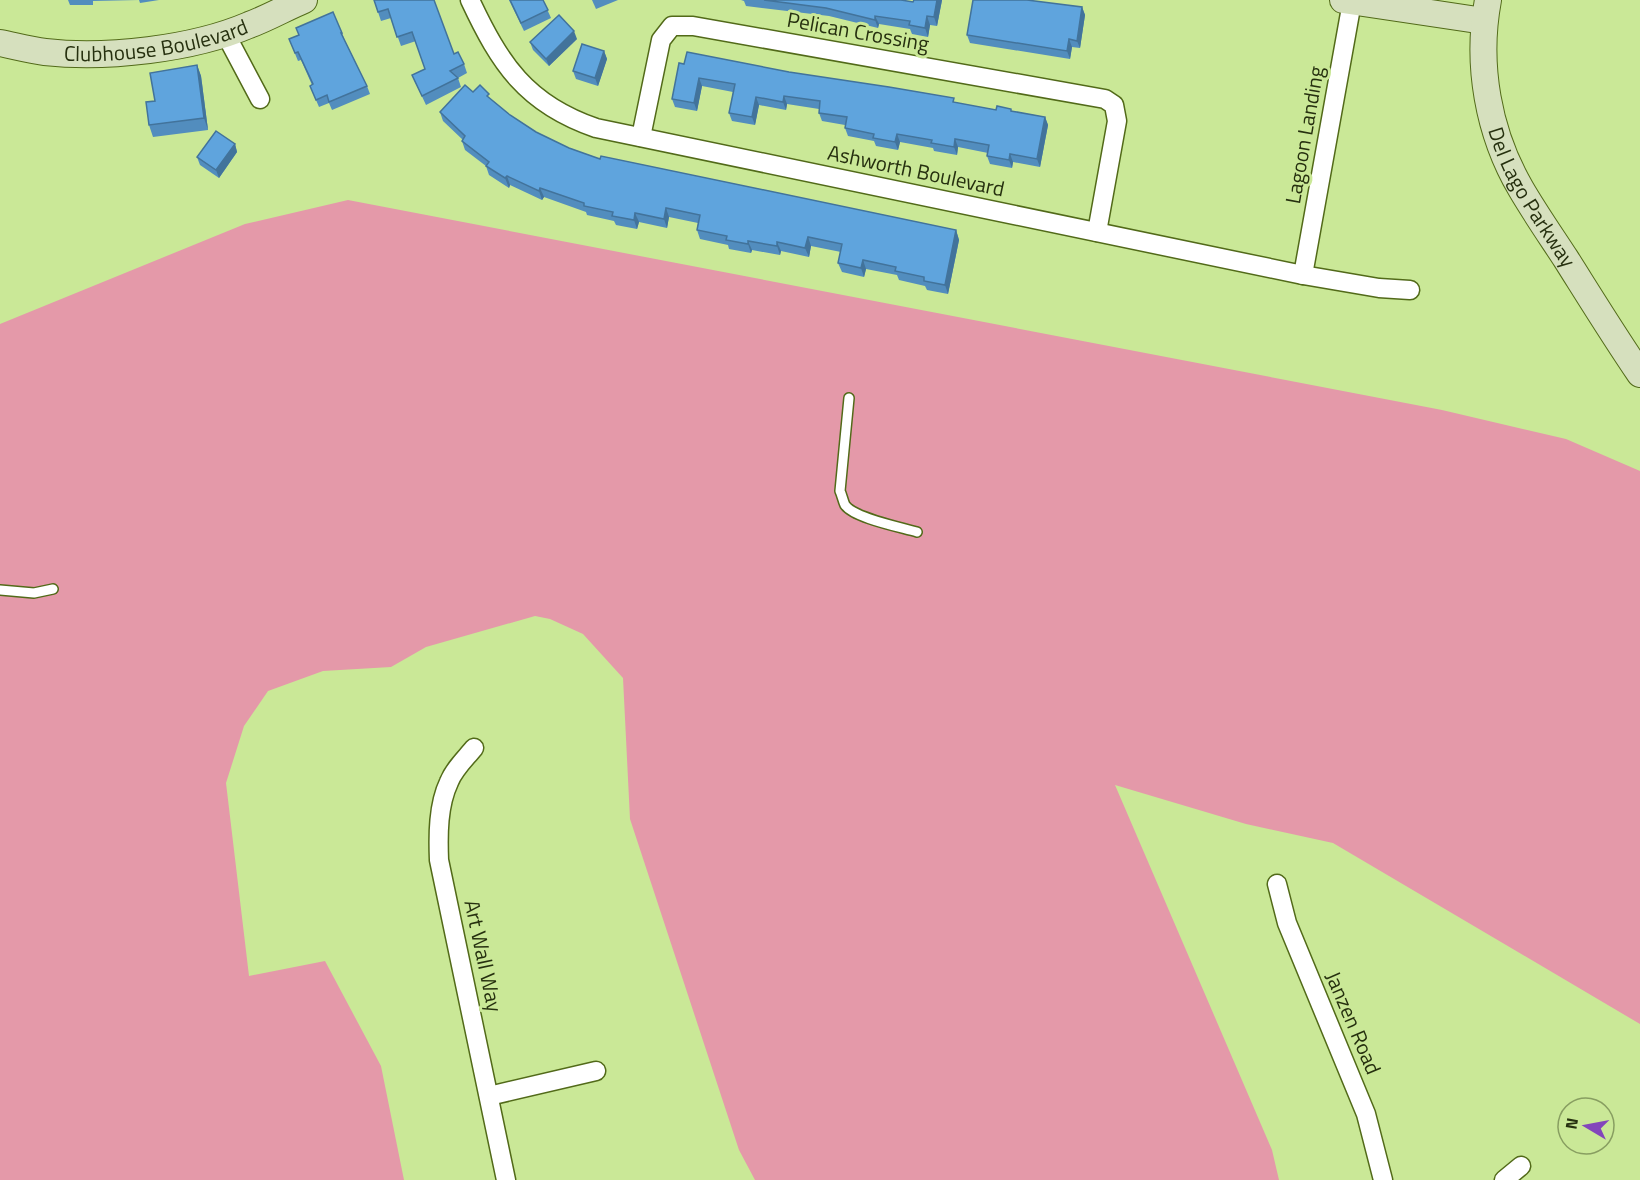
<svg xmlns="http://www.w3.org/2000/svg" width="1640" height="1180" viewBox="0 0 1640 1180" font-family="'Titillium Web',sans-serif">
  <rect width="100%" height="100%" fill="#cae897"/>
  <polygon fill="#e499a9" points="348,200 1442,410 1566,439 1640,471 1640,1024 1333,843 1246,824 1115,785 1272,1150 1279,1180 755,1180 739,1150 630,819 623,678 583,634 550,619 535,616 426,647 391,667 323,671 268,691 244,726 226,783 249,976 325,961 381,1066 404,1180 0,1180 0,324 245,224"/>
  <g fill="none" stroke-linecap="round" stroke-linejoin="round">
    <g stroke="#526a19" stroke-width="12">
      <g id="lane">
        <path d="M849,398l-9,93c2,4 3,10 5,14 9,13 55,22 72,27"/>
        <polyline points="0,590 34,593 53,589"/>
      </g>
    </g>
    <g stroke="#526a19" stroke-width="21">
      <g id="street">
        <path d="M470,0c30,64 56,104 126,128l707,147 76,13 31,2"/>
        <polyline points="225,33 260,99"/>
        <polyline points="641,137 661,40 672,26 693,26 1105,99 1114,105 1117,121 1097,232"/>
        <polyline points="1303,275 1352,2"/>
        <path d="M474,748c-9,11 -20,21 -25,34 -11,23 -11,53 -10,78l67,320"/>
        <polyline points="1277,884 1287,923 1366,1114 1383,1180"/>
        <polyline points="489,1096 596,1071"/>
        <polyline points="1504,1180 1521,1166"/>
      </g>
    </g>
    <g stroke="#526a19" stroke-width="28">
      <g id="secondary">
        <polyline points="1343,0 1484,21"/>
        <path id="s1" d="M1488,0c-12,64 0,133 33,189 14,24 30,47 45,70 24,38 48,77 74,115"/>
        <path id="s2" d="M0,43c15,3 30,7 45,9 61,7 148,-3 204,-27 19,-7 36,-17 55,-25"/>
      </g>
    </g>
    <use href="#lane" stroke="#fff" stroke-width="9"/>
    <use href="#street" stroke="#fff" stroke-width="18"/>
    <use href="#secondary" stroke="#d6e0be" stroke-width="26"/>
  </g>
  <g fill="#528dbe">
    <polygon points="68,0 159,0 140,3 139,0 93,1 93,5 70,5"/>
    <polygon points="374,0 454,54 464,64 467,73 458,78 461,87 426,105 412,75 425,69 416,41 401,46 391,18 381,21"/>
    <polygon points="509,0 543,0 551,18 524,31"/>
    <polygon points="592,0 618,0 596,9"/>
    <polygon points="741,0 901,0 913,2 914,0 942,0 937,26 930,25 928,37 912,34 910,29 879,24 878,28 829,16 746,6 744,1"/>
    <polygon points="1082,7 1085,15 1080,48 1072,47 1070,59 970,43 967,35"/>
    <polygon points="342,33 345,41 367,86 370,94 332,110 329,103 319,107 310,86 312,85 301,60 298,61 289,39"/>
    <polygon points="577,39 549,66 533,50 530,42"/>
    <polygon points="604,51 607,59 598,86 576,79 573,71"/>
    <polygon points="684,64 789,72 996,110 1012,111 1045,117 1048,125 1040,167 1013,162 1012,168 990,164 987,156 988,153 958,147 957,155 934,151 933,148 900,142 898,150 876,146 874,141 848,136 845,128 845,125 822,121 819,113 819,109 787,104 786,110 759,105 755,125 732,121 729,113 733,92 702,86 697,111 675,107 672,99"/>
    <polygon points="197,65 201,76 208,130 153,137 149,125"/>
    <polygon points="492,100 510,115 536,132 569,148 600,159 956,230 959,240 948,294 927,290 925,286 899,280 897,275 866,269 864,277 842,272 838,263 841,252 811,246 809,257 781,251 780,255 752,250 751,253 729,249 728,245 700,239 697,230 698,223 669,217 667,228 639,222 637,229 616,225 614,221 587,215 586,212 544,197 542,200 510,185 509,188 489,175 486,166 465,150 462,141 463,140 443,121 440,112"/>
    <polygon points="235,144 237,152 219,178 200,165 197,157"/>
  </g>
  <g fill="#42739b">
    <polygon points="937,0 942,0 937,26 934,17"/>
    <polygon points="1082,7 1085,15 1080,48 1077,41"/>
    <polygon points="875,16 879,24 878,28 875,20"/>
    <polygon points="927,16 930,25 928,37 925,28"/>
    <polygon points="574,31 577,39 549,66 546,59"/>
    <polygon points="1069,39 1072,47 1070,59 1067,51"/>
    <polygon points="604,51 607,59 598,86 595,78"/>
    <polygon points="197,65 201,76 208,130 204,118"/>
    <polygon points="699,78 702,86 697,111 694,103"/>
    <polygon points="784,96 787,104 786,110 783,102"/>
    <polygon points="756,97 759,105 755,125 752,117"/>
    <polygon points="1045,117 1048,125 1040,167 1037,159"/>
    <polygon points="897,134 900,142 898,150 895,142"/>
    <polygon points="955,139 958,147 957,155 954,147"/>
    <polygon points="235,144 237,152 219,178 216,170"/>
    <polygon points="1010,154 1013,162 1012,168 1009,160"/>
    <polygon points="507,176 510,185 509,188 505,178"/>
    <polygon points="540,188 544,197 542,200 539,191"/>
    <polygon points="666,208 669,217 667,228 664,219"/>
    <polygon points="635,213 639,222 637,229 634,220"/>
    <polygon points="956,230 959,240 948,294 945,285"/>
    <polygon points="808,237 811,246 809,257 805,248"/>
    <polygon points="748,241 752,250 751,253 748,244"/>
    <polygon points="777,242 781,251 780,255 777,246"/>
    <polygon points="863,260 866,269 864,277 861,268"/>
  </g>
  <g fill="#5fa4dd" stroke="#42739b" stroke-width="1.5">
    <polygon points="374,0 434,0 454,54 458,52 464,64 450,71 458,78 422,96 412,75 425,69 412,32 397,37 388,9 378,12"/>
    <polygon points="510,0 543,0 548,10 521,23"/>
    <polygon points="764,0 901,0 913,2 914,0 937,0 934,17 927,16 925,28 909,25 910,21 875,16 875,20 826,8"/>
    <polygon points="973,0 1027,0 1082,7 1077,41 1069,39 1067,51 967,35"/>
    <polygon points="333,12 342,33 341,33 367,86 329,102 327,95 316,100 310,86 313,84 298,52 295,53 289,39 299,35 296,28"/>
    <polygon points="559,15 574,31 546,59 530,42"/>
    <polygon points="582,44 604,51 595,78 573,71"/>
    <polygon points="687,52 789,72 889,87 954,98 953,102 996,110 997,106 1011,109 1011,111 1045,117 1037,159 1010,154 1009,160 987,156 989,145 955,139 954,147 931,143 932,140 897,134 895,142 873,138 874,134 845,128 847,117 819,113 820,101 784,96 783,102 756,97 752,117 729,113 735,84 699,78 694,103 672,99 679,63 684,64"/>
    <polygon points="197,65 204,118 149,125 146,102 155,101 150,73"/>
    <polygon points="465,85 473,92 480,85 489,94 487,96 510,115 536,132 569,148 600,159 601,156 956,230 945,285 924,281 924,277 895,271 896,267 863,260 861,268 838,263 842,244 808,237 805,248 777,242 777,246 748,241 748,244 726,240 727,236 697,230 700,215 666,208 664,219 635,213 634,220 612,216 613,212 584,206 584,203 540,188 539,191 507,176 505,178 486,166 489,162 462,141 465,136 440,112"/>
    <polygon points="216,131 235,144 216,170 197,157"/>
  </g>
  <g text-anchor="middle" stroke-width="6" stroke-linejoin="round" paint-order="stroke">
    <g font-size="21" fill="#26300f" stroke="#cae897">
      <text transform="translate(858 32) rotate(10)" y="7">Pelican Crossing</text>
      <text dy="7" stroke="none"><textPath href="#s2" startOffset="158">Clubhouse Boulevard</textPath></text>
      <text transform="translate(1305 135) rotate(-80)" y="7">Lagoon Landing</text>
      <text transform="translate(916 171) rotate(12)" y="7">Ashworth Boulevard</text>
      <text dy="7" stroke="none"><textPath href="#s1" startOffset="208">Del Lago Parkway</textPath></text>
      <text transform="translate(483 956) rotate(78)" y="7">Art Wall Way</text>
      <text transform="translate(1353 1023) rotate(67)" y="7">Janzen Road</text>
    </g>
  </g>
  <g transform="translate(1586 1126) rotate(280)"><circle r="28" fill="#cae897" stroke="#889e61" stroke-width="1.5"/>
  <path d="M0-4.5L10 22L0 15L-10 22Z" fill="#8346bb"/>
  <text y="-9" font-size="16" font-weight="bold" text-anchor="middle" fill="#26300f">N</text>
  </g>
</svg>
